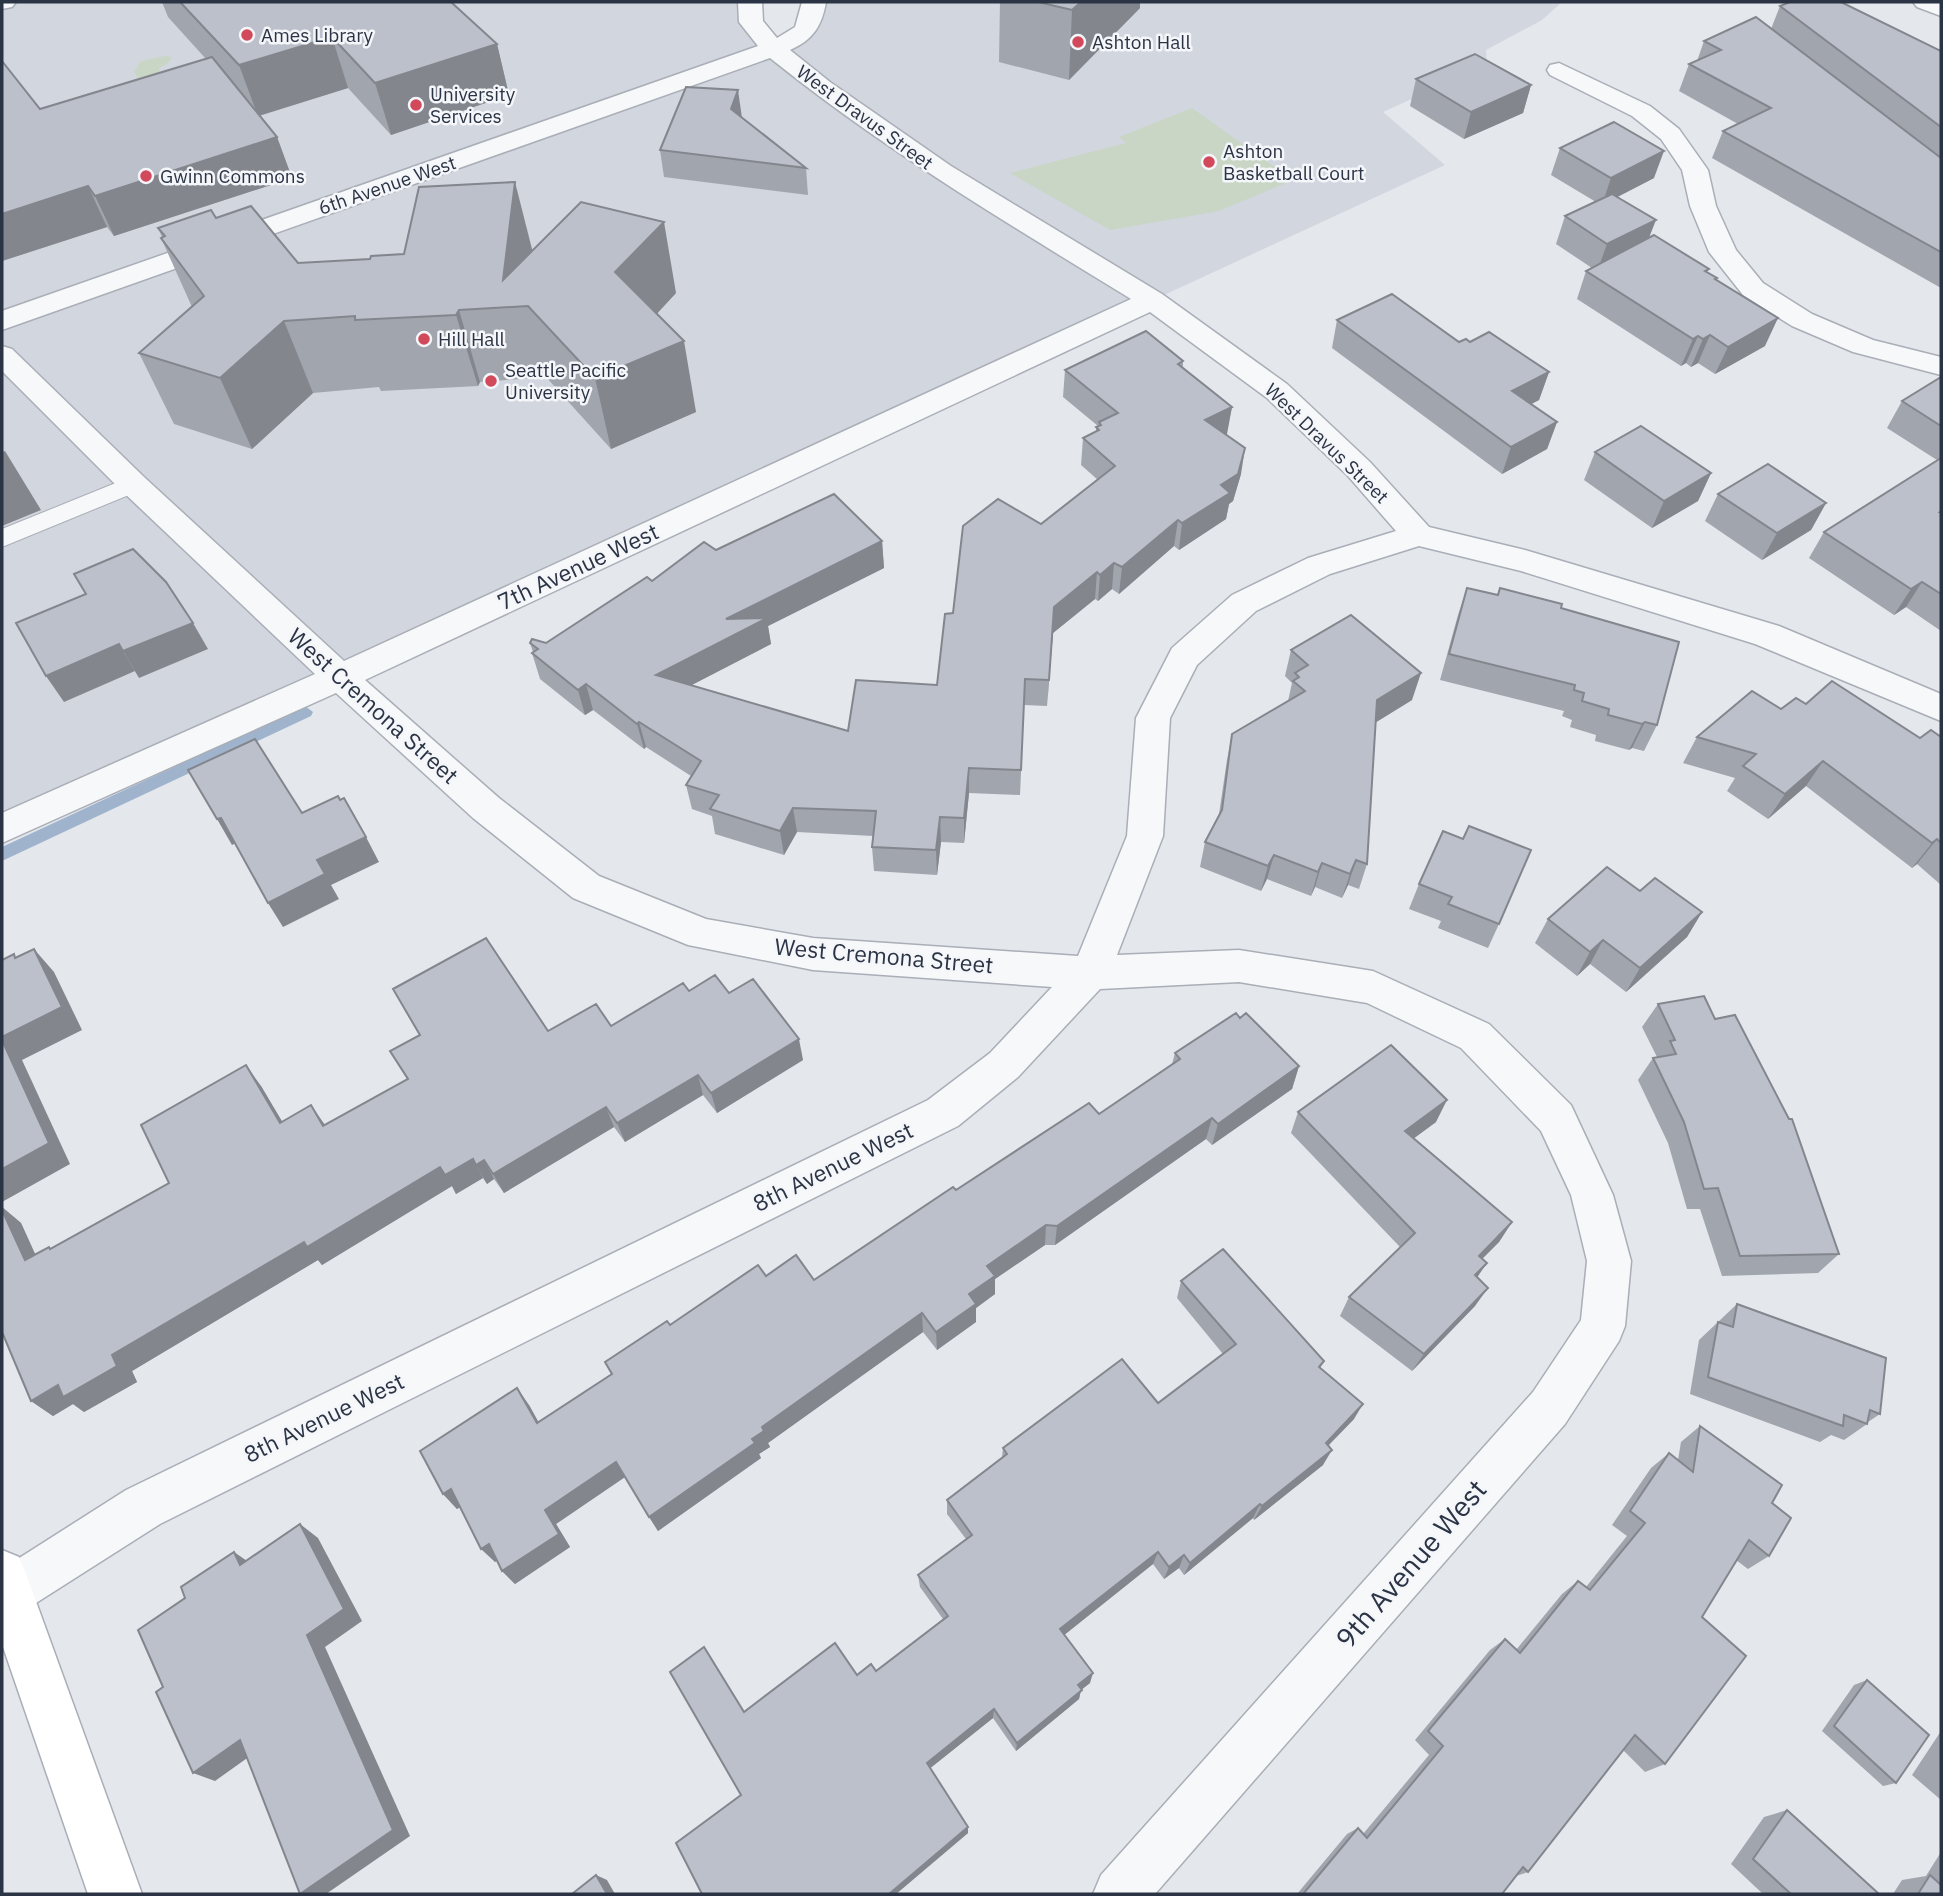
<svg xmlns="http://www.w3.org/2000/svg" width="1943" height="1896" viewBox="0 0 1943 1896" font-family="'IBM Plex Sans',sans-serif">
  <rect width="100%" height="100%" fill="#e4e7ec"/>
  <polygon fill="#d2d6de" points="2,2 750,2 752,22 773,49 811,25 814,2 1562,2 1542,20 1486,50 1487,65 1383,112 1445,165 315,688 2,829"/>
  <g fill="#c9d6c5">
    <polygon points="165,56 172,57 167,64 159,68 160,73 152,78 139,79 134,72 141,61"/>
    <polygon points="1192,108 1293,180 1219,211 1110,230 1010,173 1126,143 1119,137"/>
  </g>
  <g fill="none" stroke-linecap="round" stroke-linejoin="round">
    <polygon fill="#9fb4cc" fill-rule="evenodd" points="305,706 313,712 311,716 2,861 2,847"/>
    <g stroke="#a9aeb7" stroke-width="2">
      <polygon id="lane" points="133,476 141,478 145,484 141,490 2,547 2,529"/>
    </g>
    <g stroke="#a9aeb7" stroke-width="3">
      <g id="street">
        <polygon points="2,2 16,2 12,7 2,9"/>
        <path d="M738,2h24l1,19 14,17 18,-11 7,-25h24c-4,24 -13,38 -36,48l40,32 121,84 211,128 125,90 83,78 59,65 96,23 254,76 162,68v27l-186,-77 -234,-73 -102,-25 -89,28 -74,37 -59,54 -27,53 -7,118 -46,119 122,-5 134,21 116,53 82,81 42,90 18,66 -6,65 -6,15 -54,83 -410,470h-62l8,-19 432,-483 48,-72 6,-59 -16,-66 -30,-64 -80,-83 -94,-45 -128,-21 -139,7 -82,88 -60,49 -798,398 -135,86 -17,7 -6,-2v-46l124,-79 802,-390 62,-47 62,-66 -239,-17 -125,-25 -115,-47 -100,-80 -137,-125 -334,150v-30l313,-139 -193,-183 -120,-120v-25l10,3 132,128 200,184 787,-362c-124,-76 -248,-150 -361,-241l-768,272v-19l756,-265 -19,-24zM1150,312l117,86 81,78 48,55 -88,27 -76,37 -60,53 -36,70 -9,118 -49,120 -265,-18 -107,-19 -107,-43 -100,-78 -134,-118z"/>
        <polygon points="1913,2 1941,2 1941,16 1917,7"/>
        <polygon points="1559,63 1650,106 1679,129 1708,170 1716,206 1736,250 1763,283 1812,314 1873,340 1941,357 1941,375 1853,352 1792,326 1743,295 1709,252 1690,206 1682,170 1661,139 1632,116 1550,75 1547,70 1550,65"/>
      </g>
    </g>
    <g stroke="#a9aeb7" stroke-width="3">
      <polygon id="secondary" points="2,1550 19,1557 26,1574 142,1894 88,1894 2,1644"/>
    </g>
    <use href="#lane" fill="#f7f8fa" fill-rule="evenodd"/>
    <use href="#street" fill="#f7f8fa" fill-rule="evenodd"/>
    <use href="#secondary" fill="#fff" fill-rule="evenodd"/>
  </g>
  <g fill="#a1a5ae">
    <polygon points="162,2 451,2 497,44 509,95 391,135 348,88 259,116 277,137 292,178 114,236 107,227 2,261 2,61 40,109 206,59 168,17"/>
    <polygon points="1000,2 1140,2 1140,8 1069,80 999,62"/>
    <polygon points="1780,6 1941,51 1941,288 1712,158 1723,131 1738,124 1679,91 1689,64 1697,61 1704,41 1771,29"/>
    <polygon points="1416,79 1531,85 1523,113 1464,139 1410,106"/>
    <polygon points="1560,148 1654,178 1617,197 1649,238 1709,269 1707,272 1716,280 1765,346 1715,374 1698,363 1691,367 1686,363 1681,366 1577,299 1586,271 1592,268 1556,244 1565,216 1596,202 1551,175"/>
    <polygon points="660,150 806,168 808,195 664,177"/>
    <polygon points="216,218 298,263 532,250 676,293 657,313 696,412 611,449 546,377 480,382 478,386 381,391 379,387 313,393 252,449 174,424 139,353 192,307 161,238 162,237 158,228"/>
    <polygon points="1337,320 1459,342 1470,342 1549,372 1539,400 1531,404 1557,422 1547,449 1502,474 1332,348"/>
    <polygon points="1183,361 1183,368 1232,407 1226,435 1241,474 1233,501 1229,504 1226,519 1179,550 1174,546 1119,594 1112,589 1098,601 1095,599 1053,633 1047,706 1024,705 1020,795 969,793 964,843 941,842 937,875 874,871 872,847 873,836 797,832 784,855 715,834 712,816 692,809 686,785 691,776 646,747 644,749 593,710 585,715 540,679 532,653 533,652 530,643 546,643 652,581 716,550 882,541 884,568 768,626 771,644 691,685 848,731 937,685 953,613 1041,524 1098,480 1081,465 1083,438 1096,432 1096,427 1098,426 1063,397 1065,370"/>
    <polygon points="1941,377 1941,631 1906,607 1894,615 1809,558 1824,532 1937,460 1887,428 1902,401"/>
    <polygon points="1595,452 1711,473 1698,501 1652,528 1584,480"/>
    <polygon points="1718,494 1826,503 1811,530 1762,560 1705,521"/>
    <polygon points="1467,588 1497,595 1500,588 1561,608 1657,725 1644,751 1632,748 1629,750 1595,741 1596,735 1570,727 1572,720 1562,716 1564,711 1440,680 1458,615"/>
    <polygon points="1291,650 1412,700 1376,722 1367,864 1359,889 1348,885 1342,898 1315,887 1311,896 1267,879 1261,891 1200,867 1205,842 1219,814 1227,760 1232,734 1288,701 1292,683 1285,676"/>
    <polygon points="1806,704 1920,738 1941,737 1941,885 1917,864 1912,868 1806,786 1768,819 1727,791 1735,778 1683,763 1697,737 1781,709"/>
    <polygon points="1463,839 1499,924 1488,948 1438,928 1441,921 1409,909 1419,884"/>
    <polygon points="1702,912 1687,937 1626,992 1590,964 1577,976 1535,943 1548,919"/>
    <polygon points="393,989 548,1031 611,1026 689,991 729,993 803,1060 717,1113 703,1095 625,1142 614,1127 504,1193 494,1179 487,1184 483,1178 456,1194 452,1186 322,1265 318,1260 132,1371 137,1382 84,1412 73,1404 53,1416 31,1401 2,1332 2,1207 21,1223 35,1254 51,1249 169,1183 261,1086 282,1122 325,1125 407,1079 390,1051 419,1035"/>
    <polygon points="1658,1004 1839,1254 1818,1273 1722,1276 1700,1209 1687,1209 1668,1143 1638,1080 1653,1058 1657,1057 1642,1027"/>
    <polygon points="1240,1018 1299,1066 1292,1089 1212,1145 1206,1139 1055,1245 1045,1245 995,1279 995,1294 976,1308 976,1322 937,1350 923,1332 768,1443 770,1447 759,1454 761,1458 658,1531 625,1477 556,1524 570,1547 515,1584 502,1571 497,1560 495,1562 460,1507 457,1509 443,1494 529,1405 538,1422 611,1374 605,1362 670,1325 766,1276 814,1280 956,1190 1099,1114 1172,1064 1175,1053"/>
    <polygon points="1298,1112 1436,1122 1413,1139 1512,1222 1499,1242 1482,1259 1477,1278 1475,1306 1412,1371 1340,1316 1349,1297 1400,1247 1291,1133"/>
    <polygon points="1181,1281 1324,1361 1320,1368 1354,1419 1328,1446 1323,1465 1254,1520 1253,1518 1184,1575 1179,1568 1164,1579 1153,1564 1064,1635 1090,1683 1081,1690 1079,1699 1016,1751 993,1718 930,1768 968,1827 968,1833 896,1894 702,1894 741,1795 745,1711 857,1675 876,1671 943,1619 920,1587 918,1575 966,1539 947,1514 947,1500 1002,1457 1003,1448 1158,1403 1223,1354 1177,1298"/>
    <polygon points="1737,1304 1880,1414 1868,1422 1867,1424 1844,1440 1831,1435 1820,1442 1690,1394 1699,1340"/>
    <polygon points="1700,1426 1772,1503 1769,1556 1748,1569 1736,1560 1702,1617 1665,1764 1645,1772 1623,1750 1528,1872 1516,1876 1502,1894 1297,1894 1347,1834 1358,1828 1363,1834 1429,1755 1415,1740 1490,1650 1505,1639 1516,1650 1562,1594 1578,1581 1586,1587 1627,1536 1612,1525 1651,1468 1669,1453 1678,1460 1681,1442"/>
    <polygon points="1867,1680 1896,1783 1883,1786 1822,1731 1854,1685"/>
    <polygon points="1941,1731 1941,1800 1912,1775"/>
    <polygon points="1787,1810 1879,1894 1763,1894 1731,1864 1764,1817"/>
    <polygon points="1941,1852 1941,1894 1893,1894 1902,1880 1926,1876"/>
  </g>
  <g fill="#83868d">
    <polygon points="1081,2 1140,2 1140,8 1069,80 1072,10"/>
    <polygon points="332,37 348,88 258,116 239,65"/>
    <polygon points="497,44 509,95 391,135 375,83"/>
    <polygon points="1531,85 1523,113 1464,139 1471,112"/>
    <polygon points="738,90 742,118 731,109"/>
    <polygon points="277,137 292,178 114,236 95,196"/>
    <polygon points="1664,151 1654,178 1602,205 1611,178"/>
    <polygon points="515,182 533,253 503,280"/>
    <polygon points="88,186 107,227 2,261 2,214"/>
    <polygon points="1656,220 1645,248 1597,272 1607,244"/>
    <polygon points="664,222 676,293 630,343 615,272"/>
    <polygon points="459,310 480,382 478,386 456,315"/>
    <polygon points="1778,318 1765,346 1715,374 1728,347"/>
    <polygon points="284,321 313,393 252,449 220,378"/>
    <polygon points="1710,335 1698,363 1691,367 1703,339"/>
    <polygon points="1698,336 1686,363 1681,366 1693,339"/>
    <polygon points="684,341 696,412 611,449 595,378"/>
    <polygon points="1549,372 1539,400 1503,419 1512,391"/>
    <polygon points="1232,407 1227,434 1201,447 1205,420"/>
    <polygon points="1557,422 1547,449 1502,474 1511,447"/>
    <polygon points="1245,448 1241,474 1233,501 1229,504 1226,519 1179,550 1182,523 1221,485"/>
    <polygon points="5,451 41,510 2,526 2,452"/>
    <polygon points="1711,473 1698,501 1652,528 1664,501"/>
    <polygon points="1826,503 1811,530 1762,560 1777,533"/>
    <polygon points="1178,520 1174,546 1119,594 1122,567"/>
    <polygon points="882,541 884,568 768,626 771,644 661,701 656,675 726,619"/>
    <polygon points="1114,563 1112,589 1098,601 1100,575"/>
    <polygon points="1097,572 1095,599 1053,633 1047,706 1054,607"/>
    <polygon points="1922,582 1906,607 1894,615 1911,589"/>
    <polygon points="193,623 208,649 139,678 123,651"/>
    <polygon points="119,644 135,671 64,702 46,676"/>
    <polygon points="1421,673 1412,700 1370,726 1377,700"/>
    <polygon points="586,684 593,710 585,715 578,690"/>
    <polygon points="639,722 646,747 644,749 637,724"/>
    <polygon points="1645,722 1632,748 1629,750 1642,724"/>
    <polygon points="1823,761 1806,786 1768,819 1785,794"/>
    <polygon points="969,768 969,793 964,843 964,818"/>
    <polygon points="793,808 797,832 784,855 780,831"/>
    <polygon points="940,817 941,842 937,875 936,850"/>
    <polygon points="221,818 236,843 232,845 217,819"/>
    <polygon points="366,837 379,862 331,885 339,899 283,927 268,903 317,860"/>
    <polygon points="1937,839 1917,864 1912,868 1932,843"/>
    <polygon points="1274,855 1267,879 1261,891 1268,866"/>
    <polygon points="1356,860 1348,885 1342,898 1350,874"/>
    <polygon points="1322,863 1315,887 1311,896 1318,872"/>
    <polygon points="1702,912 1687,937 1626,992 1640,968"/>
    <polygon points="1603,940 1590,964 1577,976 1590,952"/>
    <polygon points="34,949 54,972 82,1030 22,1060 70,1164 2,1202 2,1037"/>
    <polygon points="799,1039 803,1060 717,1113 711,1093"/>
    <polygon points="246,1065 261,1086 295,1143 280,1123"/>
    <polygon points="1299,1066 1292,1089 1212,1145 1218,1124"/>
    <polygon points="698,1075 703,1095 625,1142 617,1123"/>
    <polygon points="1447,1100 1436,1122 1395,1152 1405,1131"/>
    <polygon points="311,1105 325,1125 323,1126"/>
    <polygon points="606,1107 614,1127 504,1193 493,1174"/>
    <polygon points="1212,1118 1206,1139 1055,1245 1057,1226"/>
    <polygon points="473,1159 483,1178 456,1194 452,1186 322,1265 318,1260 132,1371 137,1382 84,1412 73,1404 53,1416 31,1401 112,1355 304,1242 440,1167"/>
    <polygon points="484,1160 494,1179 487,1184 476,1165"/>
    <polygon points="2,1207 21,1223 46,1278 25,1260 2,1210"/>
    <polygon points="1512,1222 1499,1242 1466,1275 1479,1256"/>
    <polygon points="1046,1225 1045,1245 995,1279 995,1294 976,1308 976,1322 937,1350 936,1332 987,1266"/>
    <polygon points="1487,1263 1474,1282 1475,1275"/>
    <polygon points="1488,1288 1475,1306 1412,1371 1424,1354"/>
    <polygon points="922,1313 923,1332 768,1443 770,1447 759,1454 761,1458 658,1531 649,1517 752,1439 762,1427"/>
    <polygon points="517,1388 529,1405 548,1439 537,1423"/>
    <polygon points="1363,1404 1354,1419 1317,1457 1326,1443"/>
    <polygon points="1332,1450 1323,1465 1254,1520 1262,1506"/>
    <polygon points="616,1462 625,1477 556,1524 570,1547 515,1584 502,1571 545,1510"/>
    <polygon points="451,1489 465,1504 457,1509 443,1494"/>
    <polygon points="1260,1504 1253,1518 1184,1575 1190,1563"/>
    <polygon points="300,1524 318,1538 362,1621 325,1647 410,1836 326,1894 300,1894 307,1635"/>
    <polygon points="489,1544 502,1557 495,1562 481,1549"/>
    <polygon points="234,1552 253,1565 240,1565"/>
    <polygon points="1158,1552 1153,1564 1058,1640 1060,1629"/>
    <polygon points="1184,1555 1179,1568 1164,1579 1169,1567"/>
    <polygon points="1093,1673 1090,1683 1081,1690 1079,1699 1016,1751 1017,1743 1078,1685"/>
    <polygon points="994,1709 993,1718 928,1770 927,1763"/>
    <polygon points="240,1740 260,1749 215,1781 193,1773"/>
    <polygon points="968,1827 968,1833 896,1894 889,1894"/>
    <polygon points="596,1875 607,1880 615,1894 607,1894"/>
  </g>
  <g fill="#bbc0ca" stroke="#83868d" stroke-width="2">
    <polygon points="180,2 451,2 497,44 375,83 332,37 239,65"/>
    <polygon points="1038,2 1081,2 1072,10"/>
    <polygon points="1790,2 1841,2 1941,51 1941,127 1780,6"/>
    <polygon points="1756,17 1941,158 1941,252 1723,131 1771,108 1689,64 1721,50 1704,41"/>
    <polygon points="1475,54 1531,85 1471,112 1416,79"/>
    <polygon points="212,57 277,137 95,196 88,186 2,214 2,61 40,109"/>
    <polygon points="686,87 738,90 731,109 806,168 660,150"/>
    <polygon points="1614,122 1664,151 1611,178 1560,148"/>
    <polygon points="515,182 503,280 581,202 664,222 615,272 684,341 595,378 528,306 459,310 456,315 355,320 355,316 284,321 220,378 139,353 204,296 161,238 165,236 158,228 211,210 216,218 251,206 298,263 370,259 371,256 404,254 419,187"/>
    <polygon points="1612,194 1656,220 1607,244 1565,216"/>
    <polygon points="1654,235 1709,269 1705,271 1717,278 1715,279 1778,318 1728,347 1710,335 1703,339 1698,336 1693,339 1586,271"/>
    <polygon points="1392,294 1459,342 1466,339 1470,342 1489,332 1549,372 1512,391 1557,422 1511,447 1337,320"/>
    <polygon points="1146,331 1183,361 1178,364 1232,407 1205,420 1245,448 1238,474 1221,485 1230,493 1182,523 1178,520 1122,567 1114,563 1100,575 1097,572 1054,607 1049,680 1025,679 1021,770 969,768 964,818 940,817 936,850 872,847 876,811 793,808 780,831 710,809 719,795 686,785 701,761 639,722 637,724 586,684 578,690 532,653 538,649 530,643 532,639 546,643 647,577 652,581 704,542 716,550 834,494 882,541 726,619 767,618 656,675 848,731 856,680 937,685 945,614 953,613 963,526 998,499 1041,524 1115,466 1083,438 1099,430 1096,427 1101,425 1099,422 1118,413 1065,370"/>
    <polygon points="1941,377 1941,426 1902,401"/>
    <polygon points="1641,426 1711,473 1664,501 1595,452"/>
    <polygon points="1941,458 1941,511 1940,512 1941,512 1941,594 1922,582 1911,589 1824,532"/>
    <polygon points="1768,464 1826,503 1777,533 1718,494"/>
    <polygon points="133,549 166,582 193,623 123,651 119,644 46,676 16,623 86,594 74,574"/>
    <polygon points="1467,588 1498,595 1500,588 1562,604 1561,608 1679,642 1657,725 1645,722 1642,724 1608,715 1609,709 1582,701 1584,693 1574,690 1575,685 1449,654"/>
    <polygon points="1351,615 1421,673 1377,700 1367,864 1356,860 1350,874 1322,863 1318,872 1274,855 1268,866 1205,842 1222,810 1232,734 1305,691 1293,681 1299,677 1295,673 1308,665 1291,650"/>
    <polygon points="1832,681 1920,738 1931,730 1941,737 1941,843 1937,839 1932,843 1823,761 1785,794 1743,766 1756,754 1697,737 1752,691 1781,709 1796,698 1806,704"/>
    <polygon points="255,739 302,813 338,796 340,800 344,798 366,837 317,860 325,874 268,903 221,818 217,819 188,770"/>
    <polygon points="1469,826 1531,850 1499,924 1448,904 1452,897 1419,884 1443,831 1463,839"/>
    <polygon points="1607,867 1640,891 1655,878 1702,912 1640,968 1603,940 1590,952 1548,919"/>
    <polygon points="486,938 548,1031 596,1004 611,1026 683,983 689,991 715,975 729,993 753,979 799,1039 711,1093 698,1075 617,1123 606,1107 493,1174 484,1160 476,1165 473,1159 445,1175 440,1167 307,1247 304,1242 112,1355 117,1366 63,1397 58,1385 31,1401 2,1332 2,1210 25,1260 49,1247 50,1249 169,1183 141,1125 246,1065 280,1123 311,1105 323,1126 408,1079 390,1051 420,1035 393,989"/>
    <polygon points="34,949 62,1007 2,1037 2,960 14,954 15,958"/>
    <polygon points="1704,996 1715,1019 1735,1015 1789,1119 1792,1119 1839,1254 1740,1256 1718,1188 1704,1189 1684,1122 1653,1058 1676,1054 1670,1041 1675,1040 1658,1004"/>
    <polygon points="1236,1013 1240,1018 1246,1013 1299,1066 1218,1124 1212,1118 1057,1226 1046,1225 987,1266 995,1276 969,1294 976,1304 936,1332 922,1313 762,1427 764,1431 752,1439 755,1443 649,1517 616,1462 545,1510 559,1534 502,1571 489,1544 481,1549 451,1489 443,1494 420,1451 517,1388 537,1423 612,1374 605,1362 667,1321 670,1325 758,1265 766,1276 796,1255 814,1280 953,1187 956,1190 1089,1103 1099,1114 1180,1059 1175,1053"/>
    <polygon points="2,1040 49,1143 2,1169"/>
    <polygon points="1391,1045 1447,1100 1405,1131 1512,1222 1479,1256 1487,1263 1475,1275 1488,1288 1424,1354 1349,1297 1415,1233 1298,1112"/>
    <polygon points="1223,1249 1324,1361 1319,1367 1363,1404 1326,1443 1332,1450 1262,1506 1260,1504 1190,1563 1184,1555 1169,1567 1158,1552 1060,1629 1093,1673 1078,1685 1082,1690 1017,1743 994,1709 927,1763 968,1827 889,1894 702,1894 676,1843 741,1795 670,1672 704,1647 744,1712 835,1643 857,1675 871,1664 876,1671 948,1616 918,1575 972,1535 947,1500 1007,1454 1003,1448 1122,1359 1158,1403 1236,1344 1181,1281"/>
    <polygon points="1737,1304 1886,1358 1880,1414 1870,1410 1867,1424 1844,1415 1843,1426 1708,1377 1718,1322 1733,1327"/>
    <polygon points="1700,1426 1782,1485 1772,1503 1791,1518 1769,1556 1749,1540 1702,1617 1746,1656 1665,1764 1635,1735 1528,1872 1523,1867 1502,1894 1303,1894 1358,1828 1367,1838 1443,1746 1428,1731 1505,1639 1520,1653 1578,1581 1590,1590 1645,1523 1630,1511 1669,1453 1693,1472"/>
    <polygon points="300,1524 344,1609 307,1635 393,1830 300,1894 240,1740 193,1773 156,1692 163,1687 138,1630 185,1598 181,1587 234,1552 240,1565"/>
    <polygon points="1867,1680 1929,1735 1896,1783 1834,1726"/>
    <polygon points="1787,1810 1879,1894 1791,1894 1753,1859"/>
    <polygon points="596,1875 607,1894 572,1894"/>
    <polygon points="1930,1875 1941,1885 1941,1894 1918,1894"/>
  </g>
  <g fill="#d1495b" stroke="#f4f6f9" stroke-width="2.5">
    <circle cx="247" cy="35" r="7"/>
    <circle cx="1078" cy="42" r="7"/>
    <circle cx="416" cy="105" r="7"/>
    <circle cx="1209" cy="162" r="7"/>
    <circle cx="146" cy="176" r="7"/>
    <circle cx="424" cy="339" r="7"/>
    <circle cx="491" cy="381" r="7"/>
  </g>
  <g text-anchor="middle" stroke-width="5" stroke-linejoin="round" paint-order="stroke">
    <g font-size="19" fill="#2b3445" stroke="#f4f6f9" text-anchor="start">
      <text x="261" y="42">Ames Library</text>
      <text x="1092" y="49">Ashton Hall</text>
      <text x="430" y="101">University<tspan x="430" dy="22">Services</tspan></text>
      <text x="1223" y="158">Ashton<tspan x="1223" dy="22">Basketball Court</tspan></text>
      <text x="160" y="183">Gwinn Commons</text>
      <text x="438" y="346">Hill Hall</text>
      <text x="505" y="377">Seattle Pacific<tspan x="505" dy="22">University</tspan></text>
    </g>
    <g font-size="19" fill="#2b3445" stroke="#f4f6f9">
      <text transform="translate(865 117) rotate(36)" y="7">West Dravus Street</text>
      <text transform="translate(387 185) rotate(-19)" y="7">6th Avenue West</text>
      <text transform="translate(1327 443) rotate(44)" y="7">West Dravus Street</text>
    </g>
    <g font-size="23" fill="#2b3445" stroke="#f4f6f9">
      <text transform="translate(578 567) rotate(-25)" y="8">7th Avenue West</text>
      <text transform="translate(373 706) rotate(42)" y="8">West Cremona Street</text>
      <text transform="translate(884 956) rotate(5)" y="8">West Cremona Street</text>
      <text transform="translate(833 1167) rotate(-26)" y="8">8th Avenue West</text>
      <text transform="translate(324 1418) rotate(-26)" y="8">8th Avenue West</text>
    </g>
    <g font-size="28" fill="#2b3445" stroke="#f4f6f9">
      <text transform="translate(1411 1564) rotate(-49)" y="10">9th Avenue West</text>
    </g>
  </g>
  <rect width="1943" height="1896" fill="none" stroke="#2b3445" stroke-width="7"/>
</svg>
